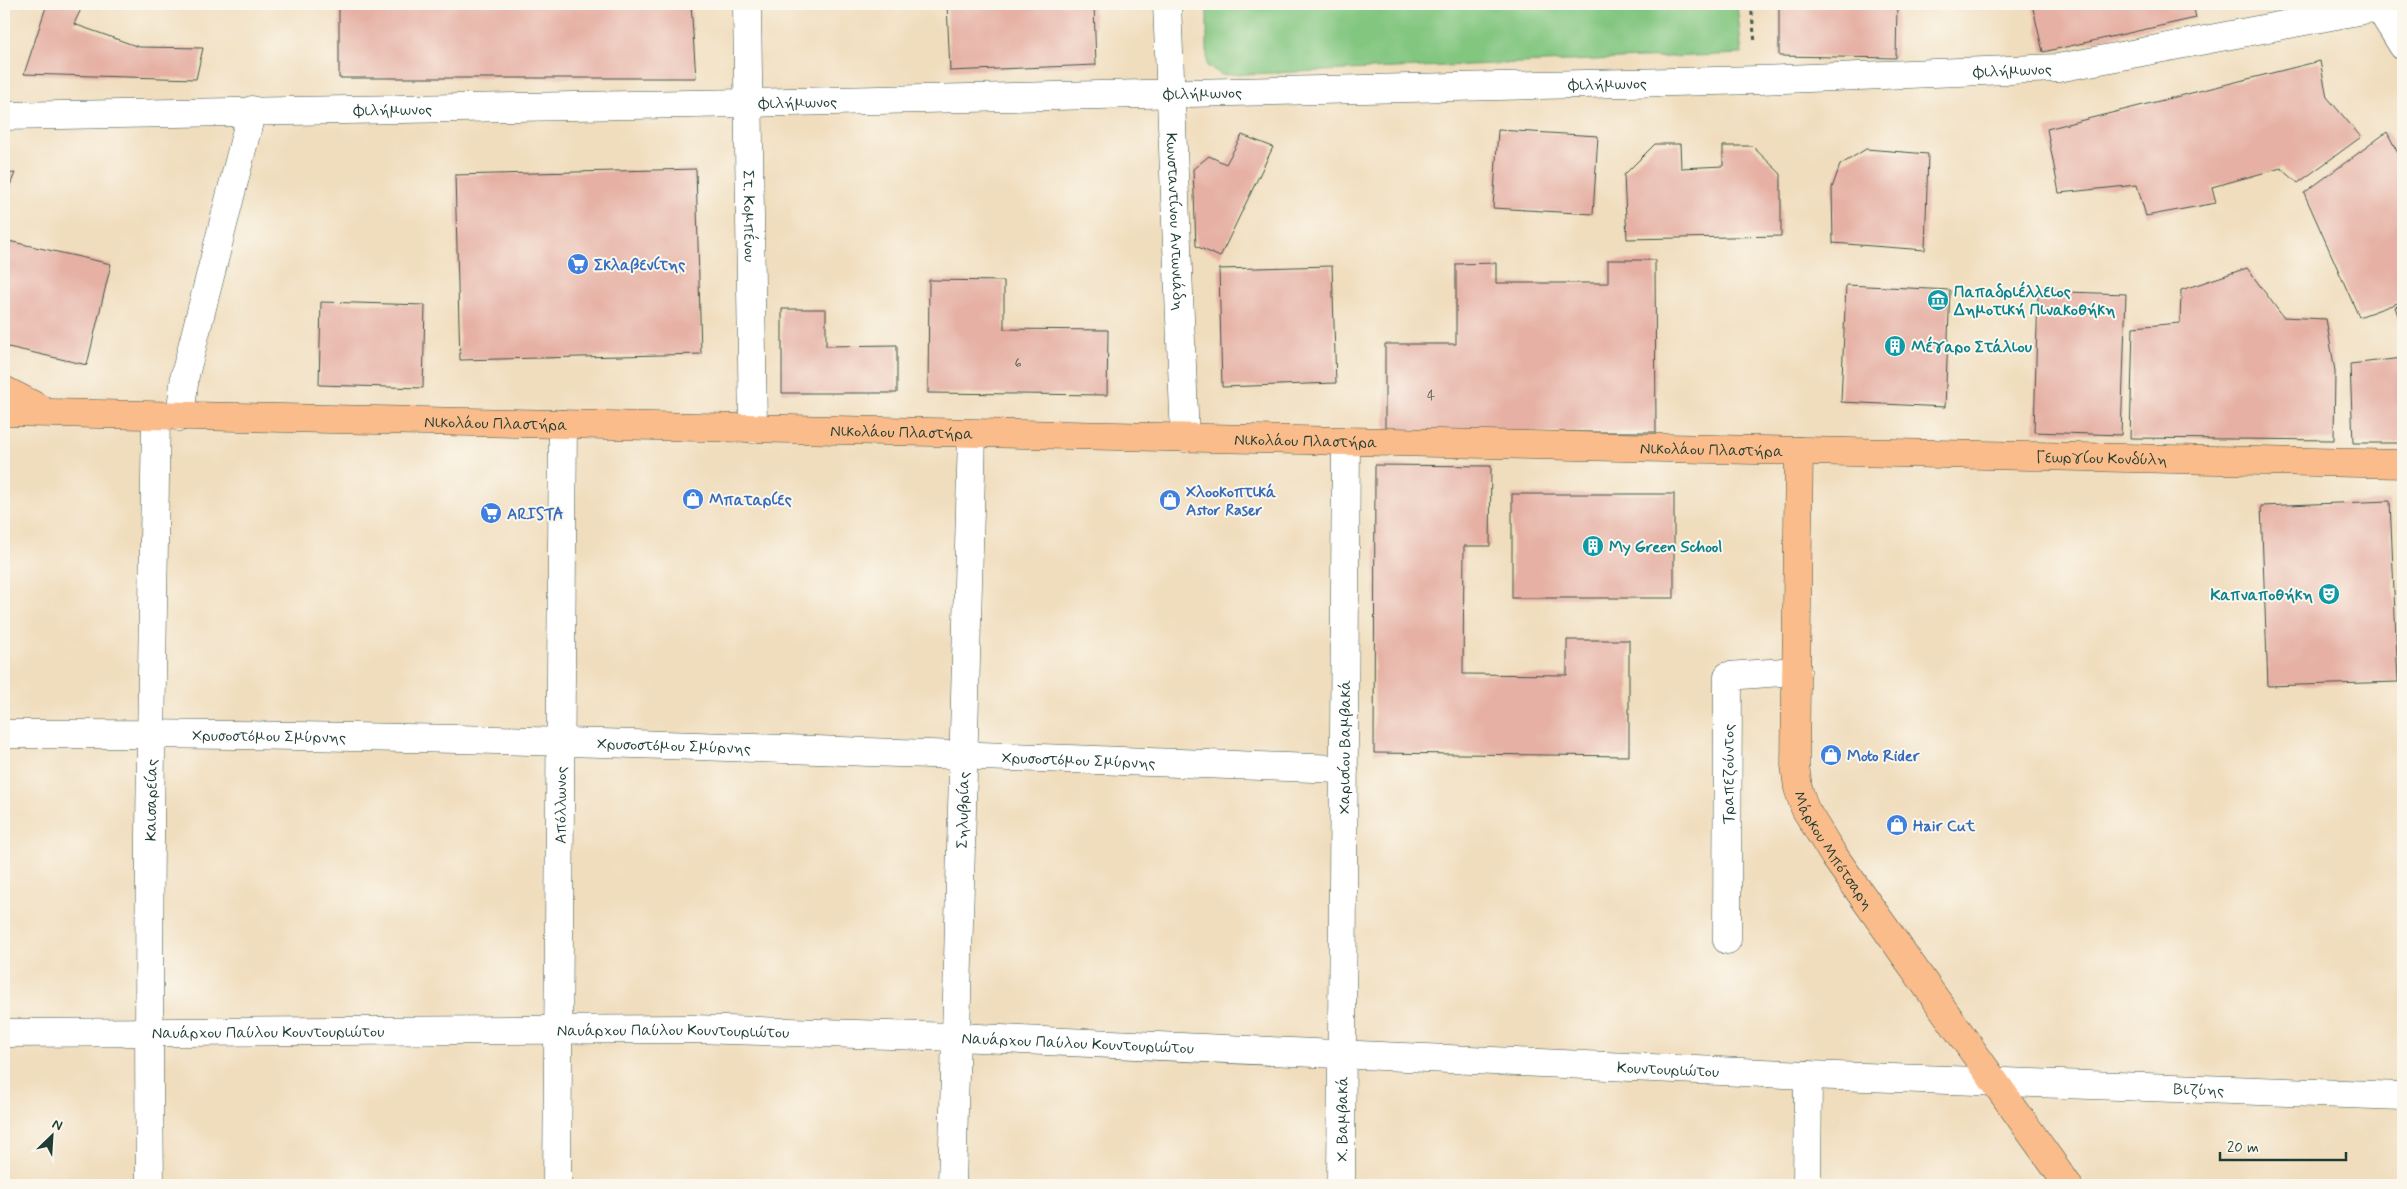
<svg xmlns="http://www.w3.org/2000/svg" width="2407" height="1189" viewBox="0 0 2407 1189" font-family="Mynerve,sans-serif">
  <rect width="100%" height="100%" fill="#fbf7ec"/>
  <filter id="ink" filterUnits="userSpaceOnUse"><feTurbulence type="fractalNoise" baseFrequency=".02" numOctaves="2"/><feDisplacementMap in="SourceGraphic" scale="10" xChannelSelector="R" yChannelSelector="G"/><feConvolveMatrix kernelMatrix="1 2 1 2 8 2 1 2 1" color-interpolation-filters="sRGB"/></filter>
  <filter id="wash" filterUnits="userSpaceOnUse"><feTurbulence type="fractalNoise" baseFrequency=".0096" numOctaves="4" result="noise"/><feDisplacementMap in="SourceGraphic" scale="20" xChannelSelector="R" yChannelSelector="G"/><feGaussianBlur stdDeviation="1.12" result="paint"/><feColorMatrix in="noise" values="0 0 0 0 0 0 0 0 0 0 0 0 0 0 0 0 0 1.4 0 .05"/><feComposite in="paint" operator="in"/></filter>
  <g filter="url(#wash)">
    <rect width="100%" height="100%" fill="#f0ddbd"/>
    <polygon fill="#82c680" stroke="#50825a" points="1207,4 1737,4 1742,54 1222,75 1207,66"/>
    <g id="blocks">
      <g fill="#e6b0a4">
        <polygon points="47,4 70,4 81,9 74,24 139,47 203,48 196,79 24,74"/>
        <polygon points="339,4 691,4 696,78 339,78"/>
        <polygon points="947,4 1094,4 1096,65 950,71"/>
        <polygon points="1779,4 1897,4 1896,58 1779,56"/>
        <polygon points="2032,4 2193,4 2196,18 2043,52"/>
        <polygon points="2320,61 2327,97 2361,137 2298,183 2281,168 2212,187 2216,203 2146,216 2137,185 2059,193 2047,129"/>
        <polygon points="1498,130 1598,136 1593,214 1493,208"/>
        <polygon points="2387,132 2403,163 2403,301 2359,317 2304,193"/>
        <polygon points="1242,135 1273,147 1220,257 1196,246 1193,169 1209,156 1226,164"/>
        <polygon points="1655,144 1680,144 1681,168 1723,166 1723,146 1752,146 1781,174 1781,236 1627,239 1624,175"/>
        <polygon points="1866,149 1928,154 1925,250 1833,243 1832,188 1840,165"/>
        <polygon points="696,169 701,354 460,360 455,175"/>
        <polygon points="15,173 4,200 4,174"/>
        <polygon points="4,240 111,264 87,365 4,346"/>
        <polygon points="1608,260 1655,260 1656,432 1385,432 1385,344 1456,344 1456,264 1496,263 1496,283 1608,283"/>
        <polygon points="1332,266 1336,383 1222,387 1219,269"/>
        <polygon points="2247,268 2283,317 2326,319 2335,371 2334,440 2130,438 2133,327 2180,323 2181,290"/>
        <polygon points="929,280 1004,281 1004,329 1108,330 1107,395 928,393"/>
        <polygon points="1846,285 1950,290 1945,407 1841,402"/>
        <polygon points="2038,291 2126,294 2121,435 2034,432"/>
        <polygon points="321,302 425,305 423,388 319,385"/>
        <polygon points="2403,304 2403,330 2395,307"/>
        <polygon points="782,309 826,309 826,346 897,345 897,393 782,393"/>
        <polygon points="2403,358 2403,443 2353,443 2350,364"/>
        <polygon points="1375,465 1491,466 1490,546 1464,546 1463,674 1567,675 1567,640 1629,640 1629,756 1374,753"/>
        <rect x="1512" y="494" width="162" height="104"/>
        <polygon points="2390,501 2398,682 2268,686 2261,506"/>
      </g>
    </g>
  </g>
  <g filter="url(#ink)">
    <use href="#blocks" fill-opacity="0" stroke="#3e5549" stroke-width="1"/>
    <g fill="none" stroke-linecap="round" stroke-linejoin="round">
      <g stroke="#3e5549" stroke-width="29">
        <g id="minor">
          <path id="s1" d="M747,4l6,425"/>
          <path id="s2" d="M1167,4l18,434"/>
          <polyline points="2377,4 2403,46"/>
          <path id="s3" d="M4,116l744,-13 1011,-23 299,-12 336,-64"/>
          <polyline points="180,417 185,375 252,110"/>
          <path id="s4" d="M4,734c447,-2 893,20 1340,35"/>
          <path id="s5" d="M1727,940l1,-264 69,-5"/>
          <path id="s6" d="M4,1033l689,-4 263,8 852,38 595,21"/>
          <path id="s7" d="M150,1185c-3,-256 2,-513 6,-769"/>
          <path id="s8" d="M557,1185l6,-761"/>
          <path id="s9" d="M952,1185l20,-751"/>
          <path id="s10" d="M1341,1185l5,-743"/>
          <polyline points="1807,1185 1808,1075"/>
        </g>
      </g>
      <g stroke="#3e5549" stroke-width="29">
        <g id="major">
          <polyline points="4,390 41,409"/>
          <path id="s11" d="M4,412l2399,52"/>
          <path id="s12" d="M1799,451l-4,314 3,23 7,21 29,47 234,329"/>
        </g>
      </g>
      <polyline stroke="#3e5549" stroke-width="3" stroke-dasharray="4 4" stroke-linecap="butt" points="1751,4 1755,43"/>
      <use href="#minor" stroke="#fff" stroke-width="28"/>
      <use href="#major" stroke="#fabc8b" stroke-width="28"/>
    </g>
  </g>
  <defs>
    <g id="supermarket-disc" transform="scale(1.125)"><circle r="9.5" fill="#3f7fe0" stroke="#fbf7ec"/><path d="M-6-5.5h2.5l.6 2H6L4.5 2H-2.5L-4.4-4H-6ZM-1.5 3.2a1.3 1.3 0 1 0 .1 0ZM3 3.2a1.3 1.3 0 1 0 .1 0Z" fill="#fff"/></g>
    <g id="museum-disc" transform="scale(1.125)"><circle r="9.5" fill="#0f9aa8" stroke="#fbf7ec"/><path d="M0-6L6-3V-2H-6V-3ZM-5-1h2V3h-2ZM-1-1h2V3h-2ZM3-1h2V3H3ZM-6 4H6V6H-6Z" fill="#fff"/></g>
    <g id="building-disc" transform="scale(1.125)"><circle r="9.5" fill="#0f9aa8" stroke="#fbf7ec"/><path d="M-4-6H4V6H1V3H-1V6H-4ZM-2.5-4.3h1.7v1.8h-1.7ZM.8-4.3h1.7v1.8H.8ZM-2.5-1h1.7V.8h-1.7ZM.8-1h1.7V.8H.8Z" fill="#fff"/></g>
    <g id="shop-disc" transform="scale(1.125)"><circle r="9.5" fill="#3f7fe0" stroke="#fbf7ec"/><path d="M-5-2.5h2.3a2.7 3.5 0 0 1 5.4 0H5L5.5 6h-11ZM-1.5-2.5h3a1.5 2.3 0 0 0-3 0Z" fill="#fff"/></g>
    <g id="theatre-disc" transform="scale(1.125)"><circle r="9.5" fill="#0f9aa8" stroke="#fbf7ec"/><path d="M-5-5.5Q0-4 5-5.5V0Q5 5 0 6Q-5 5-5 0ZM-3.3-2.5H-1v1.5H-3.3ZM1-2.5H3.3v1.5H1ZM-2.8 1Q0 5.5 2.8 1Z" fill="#fff"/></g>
  </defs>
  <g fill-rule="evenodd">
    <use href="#supermarket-disc" x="578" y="264"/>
    <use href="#museum-disc" x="1938" y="300"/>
    <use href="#building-disc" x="1895" y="346"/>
    <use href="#shop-disc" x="693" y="499"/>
    <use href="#shop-disc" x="1170" y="500"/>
    <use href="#supermarket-disc" x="491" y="513"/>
    <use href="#building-disc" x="1593" y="546"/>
    <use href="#theatre-disc" x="2329" y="594"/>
    <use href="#shop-disc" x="1831" y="755"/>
    <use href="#shop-disc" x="1897" y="825"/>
  </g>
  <g text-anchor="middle" stroke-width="4" stroke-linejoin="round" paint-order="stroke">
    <g font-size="14" fill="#515a50">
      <text x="1018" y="367">6</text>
      <text x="1431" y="400">4</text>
    </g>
    <g font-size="16" fill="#1f3d34" stroke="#fbf7ec">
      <text dy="6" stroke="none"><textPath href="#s3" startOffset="2009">Φιλήμωνος</textPath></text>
      <text dy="6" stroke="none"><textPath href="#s3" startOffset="1604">Φιλήμωνος</textPath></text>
      <text dy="6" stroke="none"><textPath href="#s3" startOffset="1199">Φιλήμωνος</textPath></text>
      <text dy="6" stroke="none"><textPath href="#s3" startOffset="794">Φιλήμωνος</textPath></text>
      <text dy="6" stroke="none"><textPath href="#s3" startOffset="389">Φιλήμωνος</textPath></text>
      <text dy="6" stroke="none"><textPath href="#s1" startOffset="212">Στ. Κομπένου</textPath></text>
      <text dy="6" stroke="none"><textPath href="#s2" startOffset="218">Κωνσταντίνου Αντωνιάδη</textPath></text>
      <text dy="6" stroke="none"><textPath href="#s11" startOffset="492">Νικολάου Πλαστήρα</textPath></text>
      <text dy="6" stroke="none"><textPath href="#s11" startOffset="898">Νικολάου Πλαστήρα</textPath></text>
      <text dy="6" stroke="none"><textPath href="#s11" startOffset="1302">Νικολάου Πλαστήρα</textPath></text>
      <text dy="6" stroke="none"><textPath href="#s11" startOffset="1708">Νικολάου Πλαστήρα</textPath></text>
      <text dy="6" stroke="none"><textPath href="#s11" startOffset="2098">Γεωργίου Κονδύλη</textPath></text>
      <text dy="6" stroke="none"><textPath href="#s4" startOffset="265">Χρυσοστόμου Σμύρνης</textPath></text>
      <text dy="6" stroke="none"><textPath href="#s4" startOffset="670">Χρυσοστόμου Σμύρνης</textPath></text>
      <text dy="6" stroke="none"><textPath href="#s10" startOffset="438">Χαρισίου Βαμβακά</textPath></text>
      <text dy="6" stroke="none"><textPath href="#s4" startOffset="1075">Χρυσοστόμου Σμύρνης</textPath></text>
      <text dy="6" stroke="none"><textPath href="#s5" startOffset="166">Τραπεζούντος</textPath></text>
      <text dy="6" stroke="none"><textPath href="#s7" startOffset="385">Καισαρείας</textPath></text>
      <text dy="6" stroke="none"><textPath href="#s8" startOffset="380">Απόλλωνος</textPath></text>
      <text dy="6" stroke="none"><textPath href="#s9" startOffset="375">Σηλυβρίας</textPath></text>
      <text dy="6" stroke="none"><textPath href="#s12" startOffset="409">Μάρκου Μπότσαρη</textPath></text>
      <text dy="6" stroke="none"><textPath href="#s6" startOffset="264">Ναυάρχου Παύλου Κουντουριώτου</textPath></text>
      <text dy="6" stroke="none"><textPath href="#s6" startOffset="669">Ναυάρχου Παύλου Κουντουριώτου</textPath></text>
      <text dy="6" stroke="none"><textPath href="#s6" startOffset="1074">Ναυάρχου Παύλου Κουντουριώτου</textPath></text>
      <text dy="6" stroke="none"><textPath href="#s6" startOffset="1665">Κουντουριώτου</textPath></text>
      <text dy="6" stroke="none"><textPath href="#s6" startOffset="2196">Βιζύης</textPath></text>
      <text dy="6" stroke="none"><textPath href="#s10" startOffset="66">Χ. Βαμβακά</textPath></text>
    </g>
    <g font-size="16" font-weight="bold" fill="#366cbe" stroke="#fbf7ec" text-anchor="start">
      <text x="594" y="270">Σκλαβενίτης</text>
      <text x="1186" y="497">Χλοοκοπτικά<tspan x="1186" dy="18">Astor Raser</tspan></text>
      <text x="709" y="505">Μπαταρίες</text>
      <text x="507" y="519">ARISTA</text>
      <text x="1847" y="761">Moto Rider</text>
      <text x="1913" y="831">Hair Cut</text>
    </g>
    <g font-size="16" font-weight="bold" fill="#0d838f" stroke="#fbf7ec" text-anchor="start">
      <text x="1954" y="297">Παπαδριέλλειος<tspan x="1954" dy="18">Δημοτική Πινακοθήκη</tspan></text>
      <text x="1911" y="352">Μέγαρο Στάλιου</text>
      <text x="1609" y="552">My Green School</text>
      <text x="2313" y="600" text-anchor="end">Καπναποθήκη</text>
    </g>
  </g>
  <rect width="2407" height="1189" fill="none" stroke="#fbf7ec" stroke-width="20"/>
  <g transform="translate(52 1136) rotate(25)" stroke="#fbf7ec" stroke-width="4" paint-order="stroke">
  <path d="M0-4L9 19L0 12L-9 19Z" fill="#1f3d34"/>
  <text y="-8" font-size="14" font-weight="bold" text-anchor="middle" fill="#1f3d34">N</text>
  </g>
  <path d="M2220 1152v8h126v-8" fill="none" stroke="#1f3d34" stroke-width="2.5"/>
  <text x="2227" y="1152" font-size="15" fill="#1f3d34" stroke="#fbf7ec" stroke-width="4" paint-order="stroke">20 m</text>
</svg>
